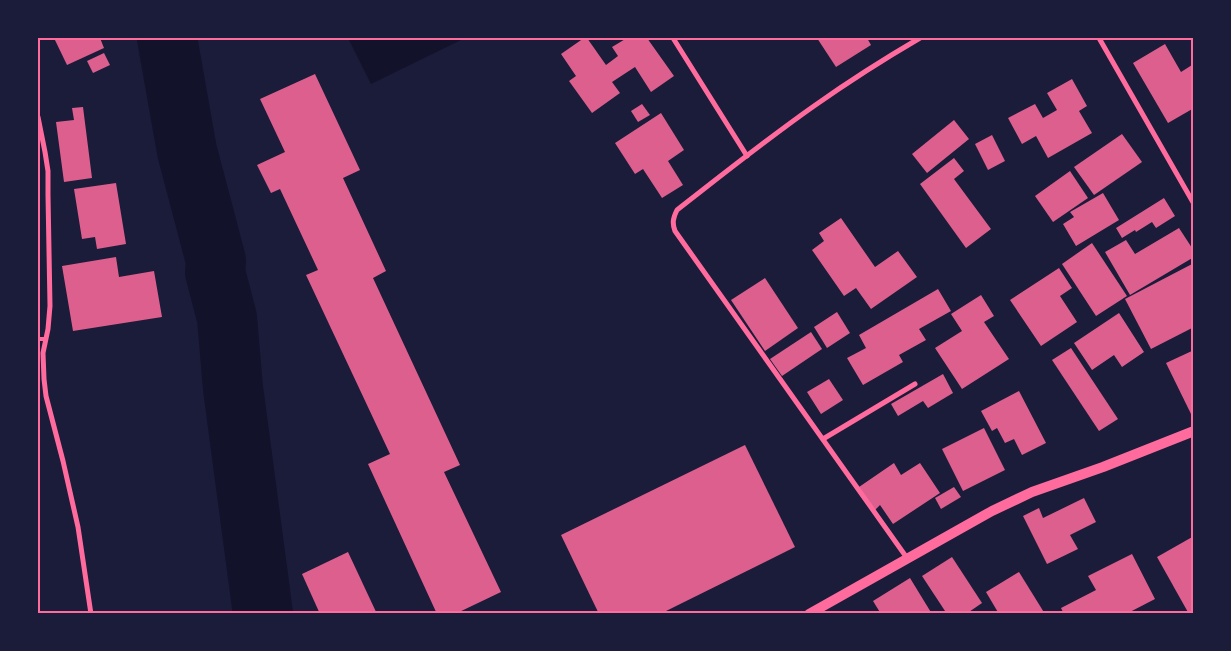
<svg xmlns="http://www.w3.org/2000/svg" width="1231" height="651" viewBox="0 0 1231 651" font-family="'Fira Sans',sans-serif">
  <rect width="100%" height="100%" fill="#1b1b3a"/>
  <polygon fill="#12122b" points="348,38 465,38 371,84"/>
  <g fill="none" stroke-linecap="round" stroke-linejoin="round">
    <polyline stroke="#12122b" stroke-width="60" points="167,38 187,151 216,261 215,272 227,318 233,388 263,614"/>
  </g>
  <g fill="#dd5f8e">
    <polygon points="54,38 100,38 104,48 67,65"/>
    <polygon points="584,38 587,38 606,65 618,56 612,47 627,38 647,38 674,76 651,92 635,67 612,82 620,93 592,113 569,81 576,76 561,54"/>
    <polygon points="817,38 867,38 871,45 836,67"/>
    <polygon points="1165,44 1181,72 1192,65 1194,68 1194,108 1168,123 1133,63"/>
    <polygon points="104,53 110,65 93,73 87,61"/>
    <polygon points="315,74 360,170 343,178 386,271 373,278 460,465 444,472 501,592 455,614 437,614 368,464 390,454 306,275 318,270 280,189 271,193 257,165 285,152 260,99"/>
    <polygon points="1072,79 1087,106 1079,111 1092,133 1048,158 1036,136 1022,144 1008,118 1035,104 1043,118 1057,110 1047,93"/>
    <polygon points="642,104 650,115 638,122 631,111"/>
    <polygon points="83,107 92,178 64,182 56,122 74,120 72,108"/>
    <polygon points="661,113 684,150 668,161 683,185 662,198 643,169 635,174 615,143"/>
    <polygon points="954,120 969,139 927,173 912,154"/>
    <polygon points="1122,134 1142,162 1094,195 1074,167"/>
    <polygon points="992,135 1005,161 988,170 975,144"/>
    <polygon points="954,158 964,171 954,179 991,229 966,248 920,184"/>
    <polygon points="1070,171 1088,198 1053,222 1035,196"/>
    <polygon points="116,183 126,244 97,249 95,237 82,239 74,189"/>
    <polygon points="1103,193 1119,220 1076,246 1063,224 1074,217 1070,212"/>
    <polygon points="1164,198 1175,216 1156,228 1152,222 1136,232 1135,230 1122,238 1116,228"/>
    <polygon points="841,218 875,267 898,251 917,277 871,309 856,288 844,296 812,250 824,241 819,233"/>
    <polygon points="1179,228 1194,251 1194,257 1130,295 1105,252 1126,240 1135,254"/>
    <polygon points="1092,243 1127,296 1096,316 1062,264"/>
    <polygon points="116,257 119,277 154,271 162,317 73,331 62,266"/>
    <polygon points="1194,263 1194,327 1151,349 1125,299"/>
    <polygon points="1059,268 1072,288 1060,296 1077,322 1041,346 1010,300"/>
    <polygon points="765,278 798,328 765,351 731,300"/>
    <polygon points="938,289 951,311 919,329 926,340 899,355 903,362 863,385 847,358 866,348 859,335"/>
    <polygon points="981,295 994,316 984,322 1009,359 962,389 935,348 962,331 951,314"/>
    <polygon points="837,312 850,333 827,348 814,327"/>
    <polygon points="1119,313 1144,352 1122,367 1114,355 1092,370 1074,343"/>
    <polygon points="811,332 822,349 782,376 770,359"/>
    <polygon points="1071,348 1118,419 1099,431 1052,360"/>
    <polygon points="1194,350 1194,415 1192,416 1166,363"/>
    <polygon points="943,374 953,393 928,408 923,401 898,416 891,404"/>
    <polygon points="829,379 843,400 821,414 807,392"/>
    <polygon points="1019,391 1046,443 1022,455 1014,439 1005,443 997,428 992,431 981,411"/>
    <polygon points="984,428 1005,470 963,491 942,449"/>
    <polygon points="745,445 795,547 660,614 599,614 561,535"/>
    <polygon points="894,463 901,475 920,463 940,493 893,524 880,505 875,510 859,487"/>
    <polygon points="954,487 961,497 941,509 935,498"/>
    <polygon points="1084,498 1096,522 1070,535 1078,549 1047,564 1023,516 1039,508 1043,518"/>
    <polygon points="1194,536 1194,614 1189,614 1157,557"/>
    <polygon points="348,552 377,614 320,614 302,574"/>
    <polygon points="1132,554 1155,599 1126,614 1064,614 1061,608 1096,590 1088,576"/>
    <polygon points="952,557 982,603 966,614 947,614 922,576"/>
    <polygon points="1019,572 1045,614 999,614 986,592"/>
    <polygon points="910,578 932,614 881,614 873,601"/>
  </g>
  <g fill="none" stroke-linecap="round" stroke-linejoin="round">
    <polyline stroke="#ff6b9d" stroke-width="4" points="38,339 46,339"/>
    <g stroke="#ff6b9d" stroke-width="5">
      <polyline points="673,38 747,156"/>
      <polyline points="1099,38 1194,204"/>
      <polyline points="38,117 45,152 48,171 48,195 50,306 48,329 43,353 44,379 46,396 63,461 78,527 91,614"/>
      <polyline points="823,439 915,384"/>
      <path d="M907,558l-232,-327c-3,-8 -2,-13 2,-21 45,-35 90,-71 137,-104 34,-24 70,-47 106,-68"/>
    </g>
    <polyline stroke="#ff6b9d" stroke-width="10" points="809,614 992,511 1032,492 1103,467 1194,431"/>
  </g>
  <rect width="1231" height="651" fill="none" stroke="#1b1b3a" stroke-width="78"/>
  <rect x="39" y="39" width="1153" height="573" fill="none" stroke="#ff6b9d" stroke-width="2"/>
</svg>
